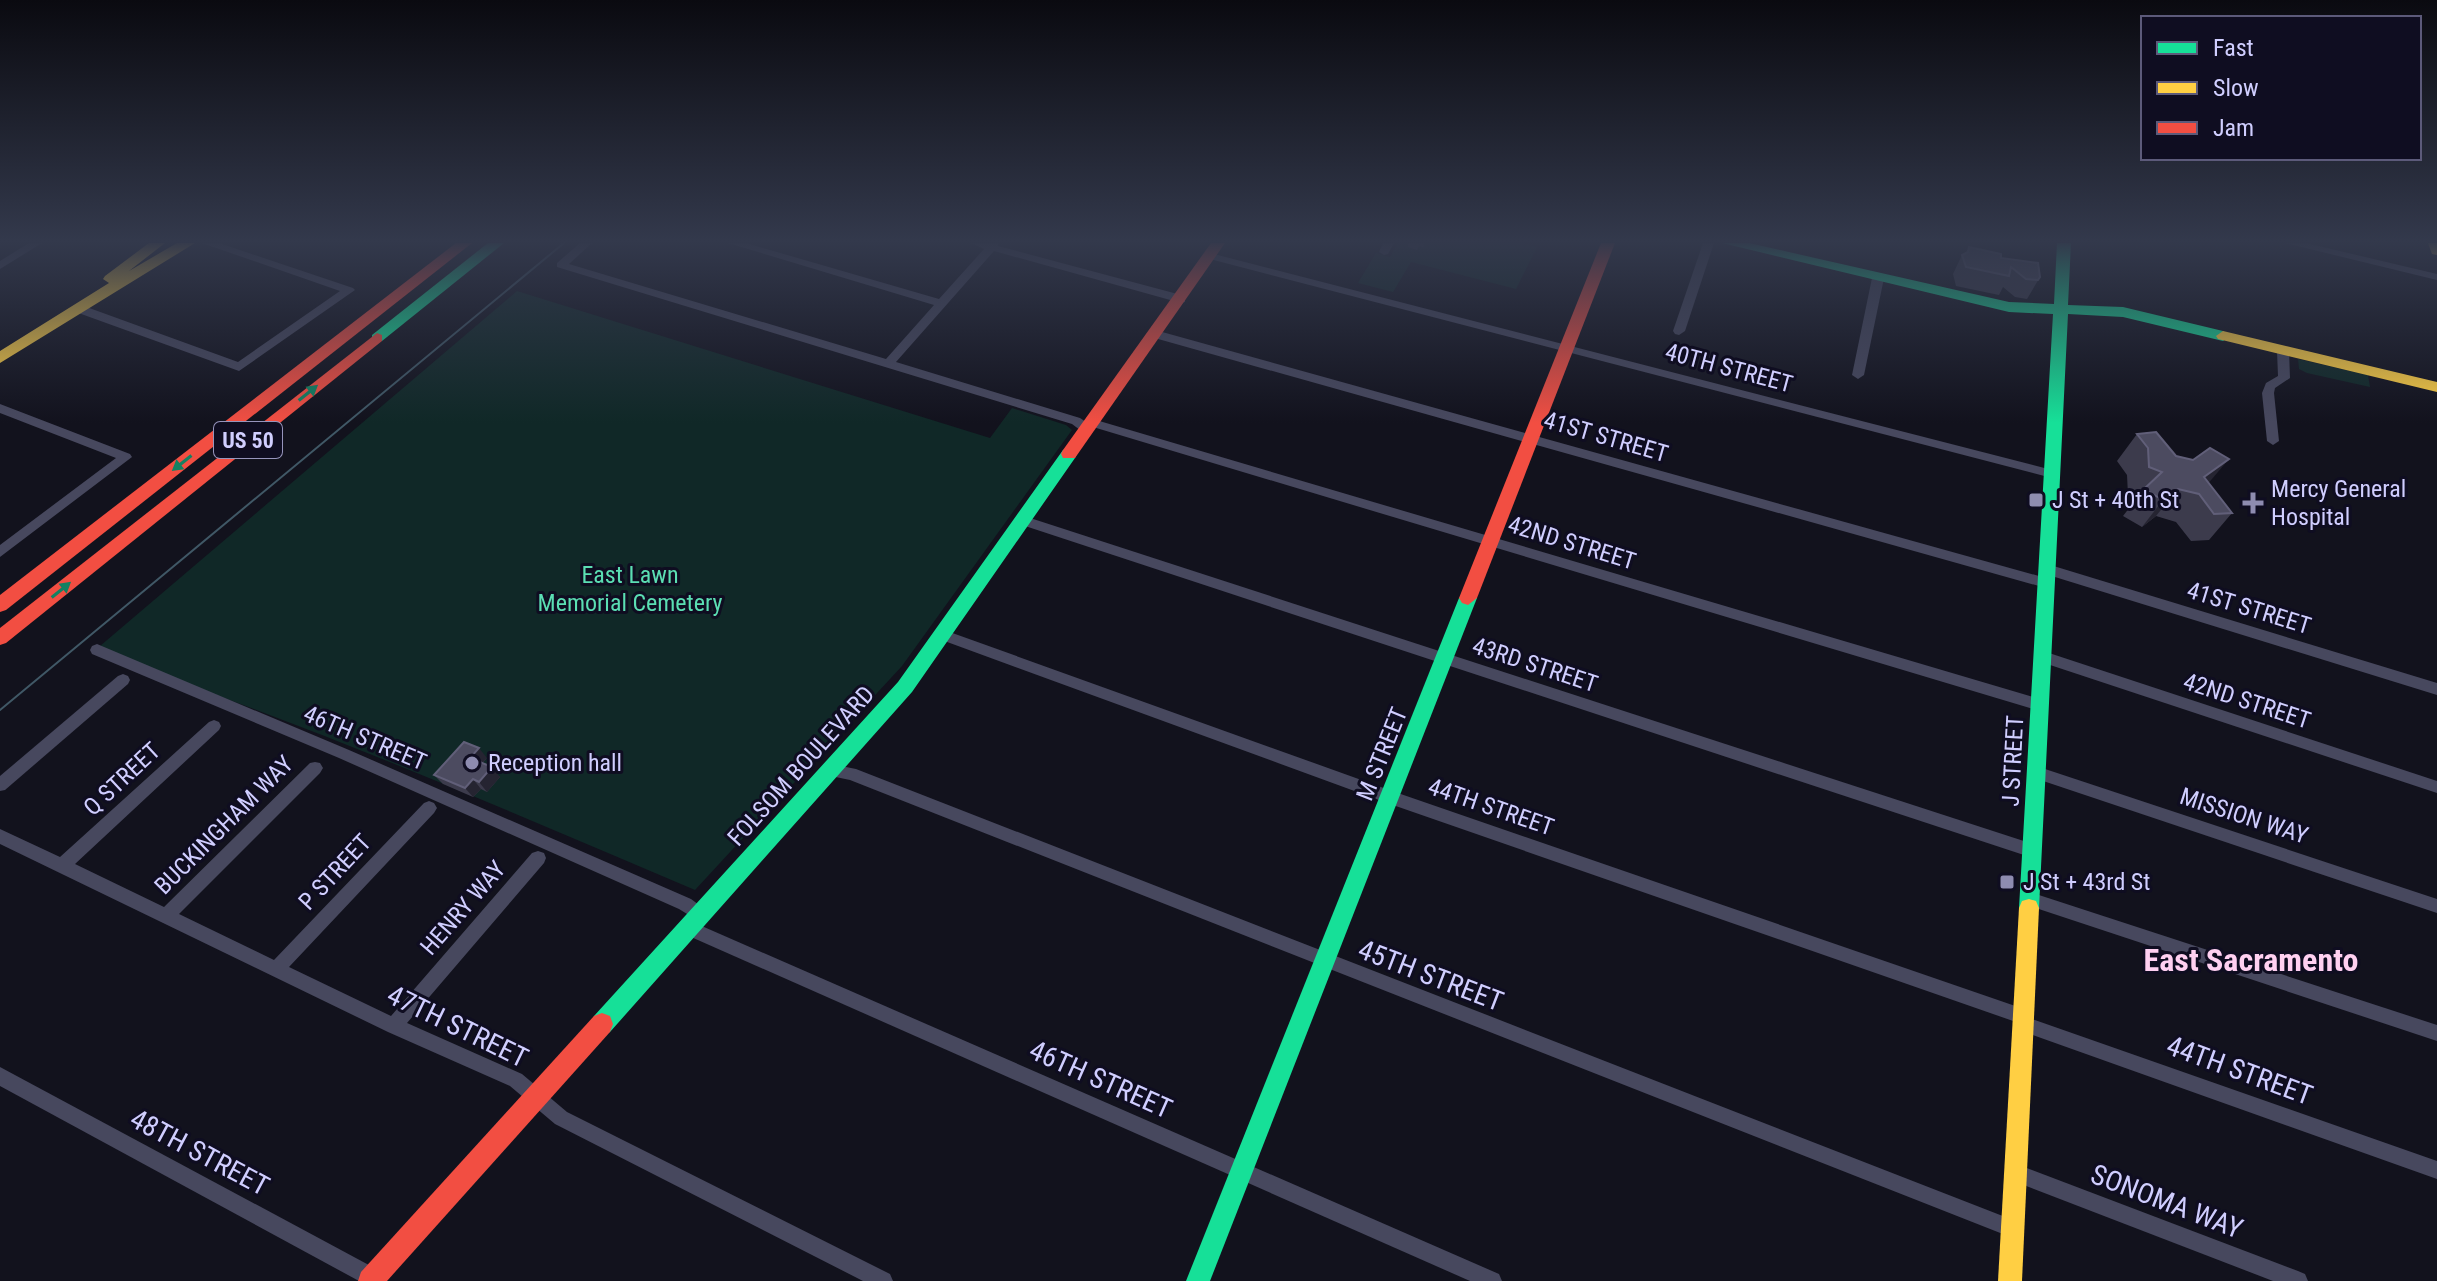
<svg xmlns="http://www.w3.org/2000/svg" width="2437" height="1281" viewBox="0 0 2437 1281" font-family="'Roboto Condensed',sans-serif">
  <rect width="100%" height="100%" fill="#12121d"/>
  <g fill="#102827">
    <polygon points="1398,243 1522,243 1537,247 1516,289 1411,262 1393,292 1358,283 1376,253 1390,257"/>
    <path d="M517,291l473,147 22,-30 54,17 6,5 -170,236 -207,224c-199,-85 -397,-170 -602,-238z"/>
    <polygon points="2298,359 2368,375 2370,387 2307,373 2299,369"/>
  </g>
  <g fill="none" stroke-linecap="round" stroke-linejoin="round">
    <g fill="#47485e" fill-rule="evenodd">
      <polygon points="29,243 42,243 0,269 0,261"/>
      <polygon points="202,243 219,243 353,288 355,290 239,371 73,311 71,308 77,304 81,305 238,362 340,291"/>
      <polygon points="580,243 592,243 569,264 886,359 934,305 728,243 746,243 939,299 984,249 971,243 999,243 998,246 1185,296 1185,302 1181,303 994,251 896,362 1080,418 1086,422 1092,419 1096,420 2040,699 2045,701 2047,705 2045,709 2040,711 1093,427 1092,433 1084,433 1072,424 557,267 557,263"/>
      <polygon points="1383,243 1394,243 1388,254 1384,255 1379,252"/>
      <polygon points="1703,243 1714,243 1685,331 1679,335 1675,334 1673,331"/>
      <polygon points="2285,243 2306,243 2437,274 2437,280"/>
      <polygon points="1210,253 2052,470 2058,474 2052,478 1206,258 1206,254"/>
      <polygon points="1878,275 1884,278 1864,375 1858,379 1852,375 1872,278"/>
      <polygon points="1155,330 2046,578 2053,583 2046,588 1151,337 1151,331"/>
      <polygon points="2283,347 2289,351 2290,378 2275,388 2274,393 2279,441 2273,445 2267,441 2262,393 2266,383 2278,376 2277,351"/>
      <polygon points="0,404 130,454 132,457 0,557 0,545 116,458 0,413"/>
      <polygon points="1024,516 2033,844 2039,846 2041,851 2039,856 2033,858 1019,524 1017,521"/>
      <polygon points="2047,564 2437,683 2437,695 2042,573 2040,569 2042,565"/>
      <polygon points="944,630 1392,791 2024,1009 2030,1011 2032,1019 2437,1161 2437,1179 2024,1032 2018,1030 2016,1022 1390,804 939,639 937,635 939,631"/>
      <polygon points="97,644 349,750 691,899 706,910 708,915 706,920 700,922 679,909 339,758 92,654 90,650 92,646"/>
      <polygon points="2043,651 2437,781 2437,793 2038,661 2036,657 2038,653"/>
      <polygon points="123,674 128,676 130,680 128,684 5,790 0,791 0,776 118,676"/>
      <polygon points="214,720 219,722 221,726 219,730 75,864 164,907 310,763 315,762 320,763 323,768 320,773 179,914 274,960 424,803 429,801 434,803 437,808 434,813 289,967 391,1016 532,853 538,851 544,853 546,858 544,863 407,1023 522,1074 567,1112 890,1274 893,1281 863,1281 555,1124 510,1086 388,1032 0,844 0,829 60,857 209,722"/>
      <polygon points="831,764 856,769 2013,1220 2020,1222 2022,1229 2020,1236 2013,1238 850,780 826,775 823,770 826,765"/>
      <polygon points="2036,766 2437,899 2437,913 2031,777 2028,772 2031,767"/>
      <polygon points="2030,892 2437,1025 2437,1041 2030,906 2024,904 2022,899 2024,894"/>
      <polygon points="688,920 1499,1274 1502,1281 1470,1281 682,933 680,928 682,923"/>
      <polygon points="0,1067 380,1271 381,1281 359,1281 0,1086"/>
      <polygon points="2016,1164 2298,1271 2305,1274 2308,1281 2273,1281 2016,1182 2010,1179 2007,1173 2010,1167"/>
    </g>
    <g fill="#16e098" fill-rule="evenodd">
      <polygon points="488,243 504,243 382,341 372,341 372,335"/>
      <polygon points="1722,243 1749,243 2009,302 2054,304 2057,243 2071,243 2068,305 2123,307 2223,331 2230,336 2223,341 2123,317 2068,314 2039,908 2036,915 2029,917 2022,915 2019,908 2053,314 2009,312"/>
      <polygon points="1069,448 1075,450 1077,454 1075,458 912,692 610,1032 602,1035 594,1032 591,1024 594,1016 898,682 1063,450"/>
      <polygon points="1468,591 1477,598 1210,1281 1186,1281 1459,598"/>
    </g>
    <g fill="#ffcf43" fill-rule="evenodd">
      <polygon points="149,243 165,243 129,271 177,243 195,243 0,363 0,351 109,283 103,279 105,276"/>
      <polygon points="2428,243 2437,243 2437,255 2432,254"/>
      <polygon points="2223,331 2437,382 2437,392 2218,339 2216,336"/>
      <polygon points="2029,899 2036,901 2039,908 2022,1281 1998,1281 2019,908 2022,901"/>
    </g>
    <g fill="#f24e42" fill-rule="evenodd">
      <polygon points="456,243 472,243 6,610 0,612 0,595"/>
      <polygon points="1211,243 1225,243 1075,458 1063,458 1061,454 1063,450"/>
      <polygon points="1601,243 1615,243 1477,598 1468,605 1462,603 1459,598"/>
      <polygon points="377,333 382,335 382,341 6,643 0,645 0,628"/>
      <polygon points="602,1013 610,1016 613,1024 610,1032 387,1281 358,1281 361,1272 594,1016"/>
    </g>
    <polyline stroke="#405866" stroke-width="2" points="0,710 564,243"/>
  </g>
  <g fill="#3c3b4c">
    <polygon points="1408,243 1425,243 1423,247 1419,246 1417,250 1408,247"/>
    <polygon points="1969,247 2001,258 2040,277 2027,299 2015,297 2003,287 1999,295 1956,286 1953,274 1962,255 1966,253"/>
    <polygon points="2137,434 2176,456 2209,483 2232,513 2209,540 2191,541 2176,522 2156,516 2142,527 2123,516 2137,498 2128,495 2127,475 2117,461"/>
    <polygon points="487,758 482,763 500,777 487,792 481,789 473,797 443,784 434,775"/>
  </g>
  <g fill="#252431">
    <polygon points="2229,459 2206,486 2204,477"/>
    <polygon points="2178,489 2156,516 2142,527 2163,500"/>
    <polygon points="479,748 487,758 478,767 470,758"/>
    <polygon points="492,767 500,777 487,792 479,782"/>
    <polygon points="473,779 481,789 473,797 465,788"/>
  </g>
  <g fill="#4c4b60" stroke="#615f79" stroke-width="2">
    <polygon points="1969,247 2001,254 2001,258 2038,263 2040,277 2038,280 2026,279 2011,267 2009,276 1966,267 1962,255 1968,252"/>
    <polygon points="2156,432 2176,456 2193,460 2210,448 2229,459 2204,477 2232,513 2214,514 2199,494 2178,489 2163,500 2144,489 2162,472 2149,467 2148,448 2137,434"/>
    <polygon points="464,742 479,748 470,758 492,767 479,782 473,779 465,788 434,775"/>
  </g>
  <defs><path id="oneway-solid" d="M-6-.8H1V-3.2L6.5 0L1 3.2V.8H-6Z" transform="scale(2)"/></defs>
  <g fill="#138162">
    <use href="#oneway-solid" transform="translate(308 393) rotate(-39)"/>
    <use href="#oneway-solid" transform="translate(182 463) rotate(142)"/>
    <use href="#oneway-solid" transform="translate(61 590) rotate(-39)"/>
  </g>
  <linearGradient id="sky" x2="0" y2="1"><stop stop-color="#0a0a10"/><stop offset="0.57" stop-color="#33394c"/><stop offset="1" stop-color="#33394c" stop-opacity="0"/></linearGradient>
  <rect width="2437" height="423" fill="url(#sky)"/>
  <g fill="#8e8cb0" stroke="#0f0d21" stroke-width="3">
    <rect x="2028" y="492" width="16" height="16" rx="4"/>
    <path d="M2249 491h8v8h8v8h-8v8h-8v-8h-8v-8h8z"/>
    <circle cx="472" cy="763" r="8"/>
    <rect x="1999" y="874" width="16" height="16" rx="4"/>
  </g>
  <g text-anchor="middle" stroke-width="6" stroke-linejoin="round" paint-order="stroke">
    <rect fill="#0f0d21" stroke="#9694bc" stroke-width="2" x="214" y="422" width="68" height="36" rx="6"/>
    <g font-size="22" font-weight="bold" fill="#d0ceff">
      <text x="248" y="448">US 50</text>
    </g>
    <g font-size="24" fill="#d0ceff" stroke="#0f0d21">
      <text transform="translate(1729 368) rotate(15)" y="8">40TH STREET</text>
      <text transform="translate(1606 437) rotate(16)" y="8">41ST STREET</text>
      <text transform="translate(1572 543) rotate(17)" y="8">42ND STREET</text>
      <text transform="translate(2249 608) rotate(17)" y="8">41ST STREET</text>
      <text transform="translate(1535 665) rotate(18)" y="8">43RD STREET</text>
      <text transform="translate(2247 701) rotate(18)" y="8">42ND STREET</text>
      <text transform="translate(365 738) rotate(23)" y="8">46TH STREET</text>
      <text transform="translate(1382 754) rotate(-68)" y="8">M STREET</text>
      <text transform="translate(2013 761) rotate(-87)" y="8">J STREET</text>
      <text transform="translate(801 766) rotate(-48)" y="8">FOLSOM BOULEVARD</text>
      <text transform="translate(122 779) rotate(-43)" y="8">Q STREET</text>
      <text transform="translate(1491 807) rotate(19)" y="8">44TH STREET</text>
      <text transform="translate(2244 816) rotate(18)" y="8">MISSION WAY</text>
      <text transform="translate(224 825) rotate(-45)" y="8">BUCKINGHAM WAY</text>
      <text transform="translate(335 872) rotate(-47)" y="8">P STREET</text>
      <text transform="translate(463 908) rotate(-49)" y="8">HENRY WAY</text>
    </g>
    <g font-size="24" fill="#d0ceff" stroke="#0f0d21" text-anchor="start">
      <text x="2271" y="497">Mercy General<tspan x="2271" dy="28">Hospital</tspan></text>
      <text x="2052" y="508">J St + 40th St</text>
      <text x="488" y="771">Reception hall</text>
      <text x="2023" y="890">J St + 43rd St</text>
    </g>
    <g font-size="24" fill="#5bdeb3" stroke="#0f0d21">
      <text x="630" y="583">East Lawn<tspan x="630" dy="28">Memorial Cemetery</tspan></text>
    </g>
    <g font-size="28" fill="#d0ceff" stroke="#0f0d21">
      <text transform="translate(1431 975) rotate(21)" y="10">45TH STREET</text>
      <text transform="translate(458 1026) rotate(26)" y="10">47TH STREET</text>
      <text transform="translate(2240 1070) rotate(20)" y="10">44TH STREET</text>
      <text transform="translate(1101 1079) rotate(24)" y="10">46TH STREET</text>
      <text transform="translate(200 1152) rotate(28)" y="10">48TH STREET</text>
      <text transform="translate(2167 1201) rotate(21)" y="10">SONOMA WAY</text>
    </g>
    <g font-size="32" font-weight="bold" fill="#ffd0f1" stroke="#0f0d21">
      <text x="2251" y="971">East Sacramento</text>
    </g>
  </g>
  <rect x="2141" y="16" width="280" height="144" fill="#0f0d21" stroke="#5c5a7a" stroke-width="2"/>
  <rect x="2157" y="42" width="40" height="12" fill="#16e098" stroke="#5c5a7a" stroke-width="2"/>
  <text x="2213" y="56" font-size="24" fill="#d0ceff">Fast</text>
  <rect x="2157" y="82" width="40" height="12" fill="#ffcf43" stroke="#5c5a7a" stroke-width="2"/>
  <text x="2213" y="96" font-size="24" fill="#d0ceff">Slow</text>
  <rect x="2157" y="122" width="40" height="12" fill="#f24e42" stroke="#5c5a7a" stroke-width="2"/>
  <text x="2213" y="136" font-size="24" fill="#d0ceff">Jam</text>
</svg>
